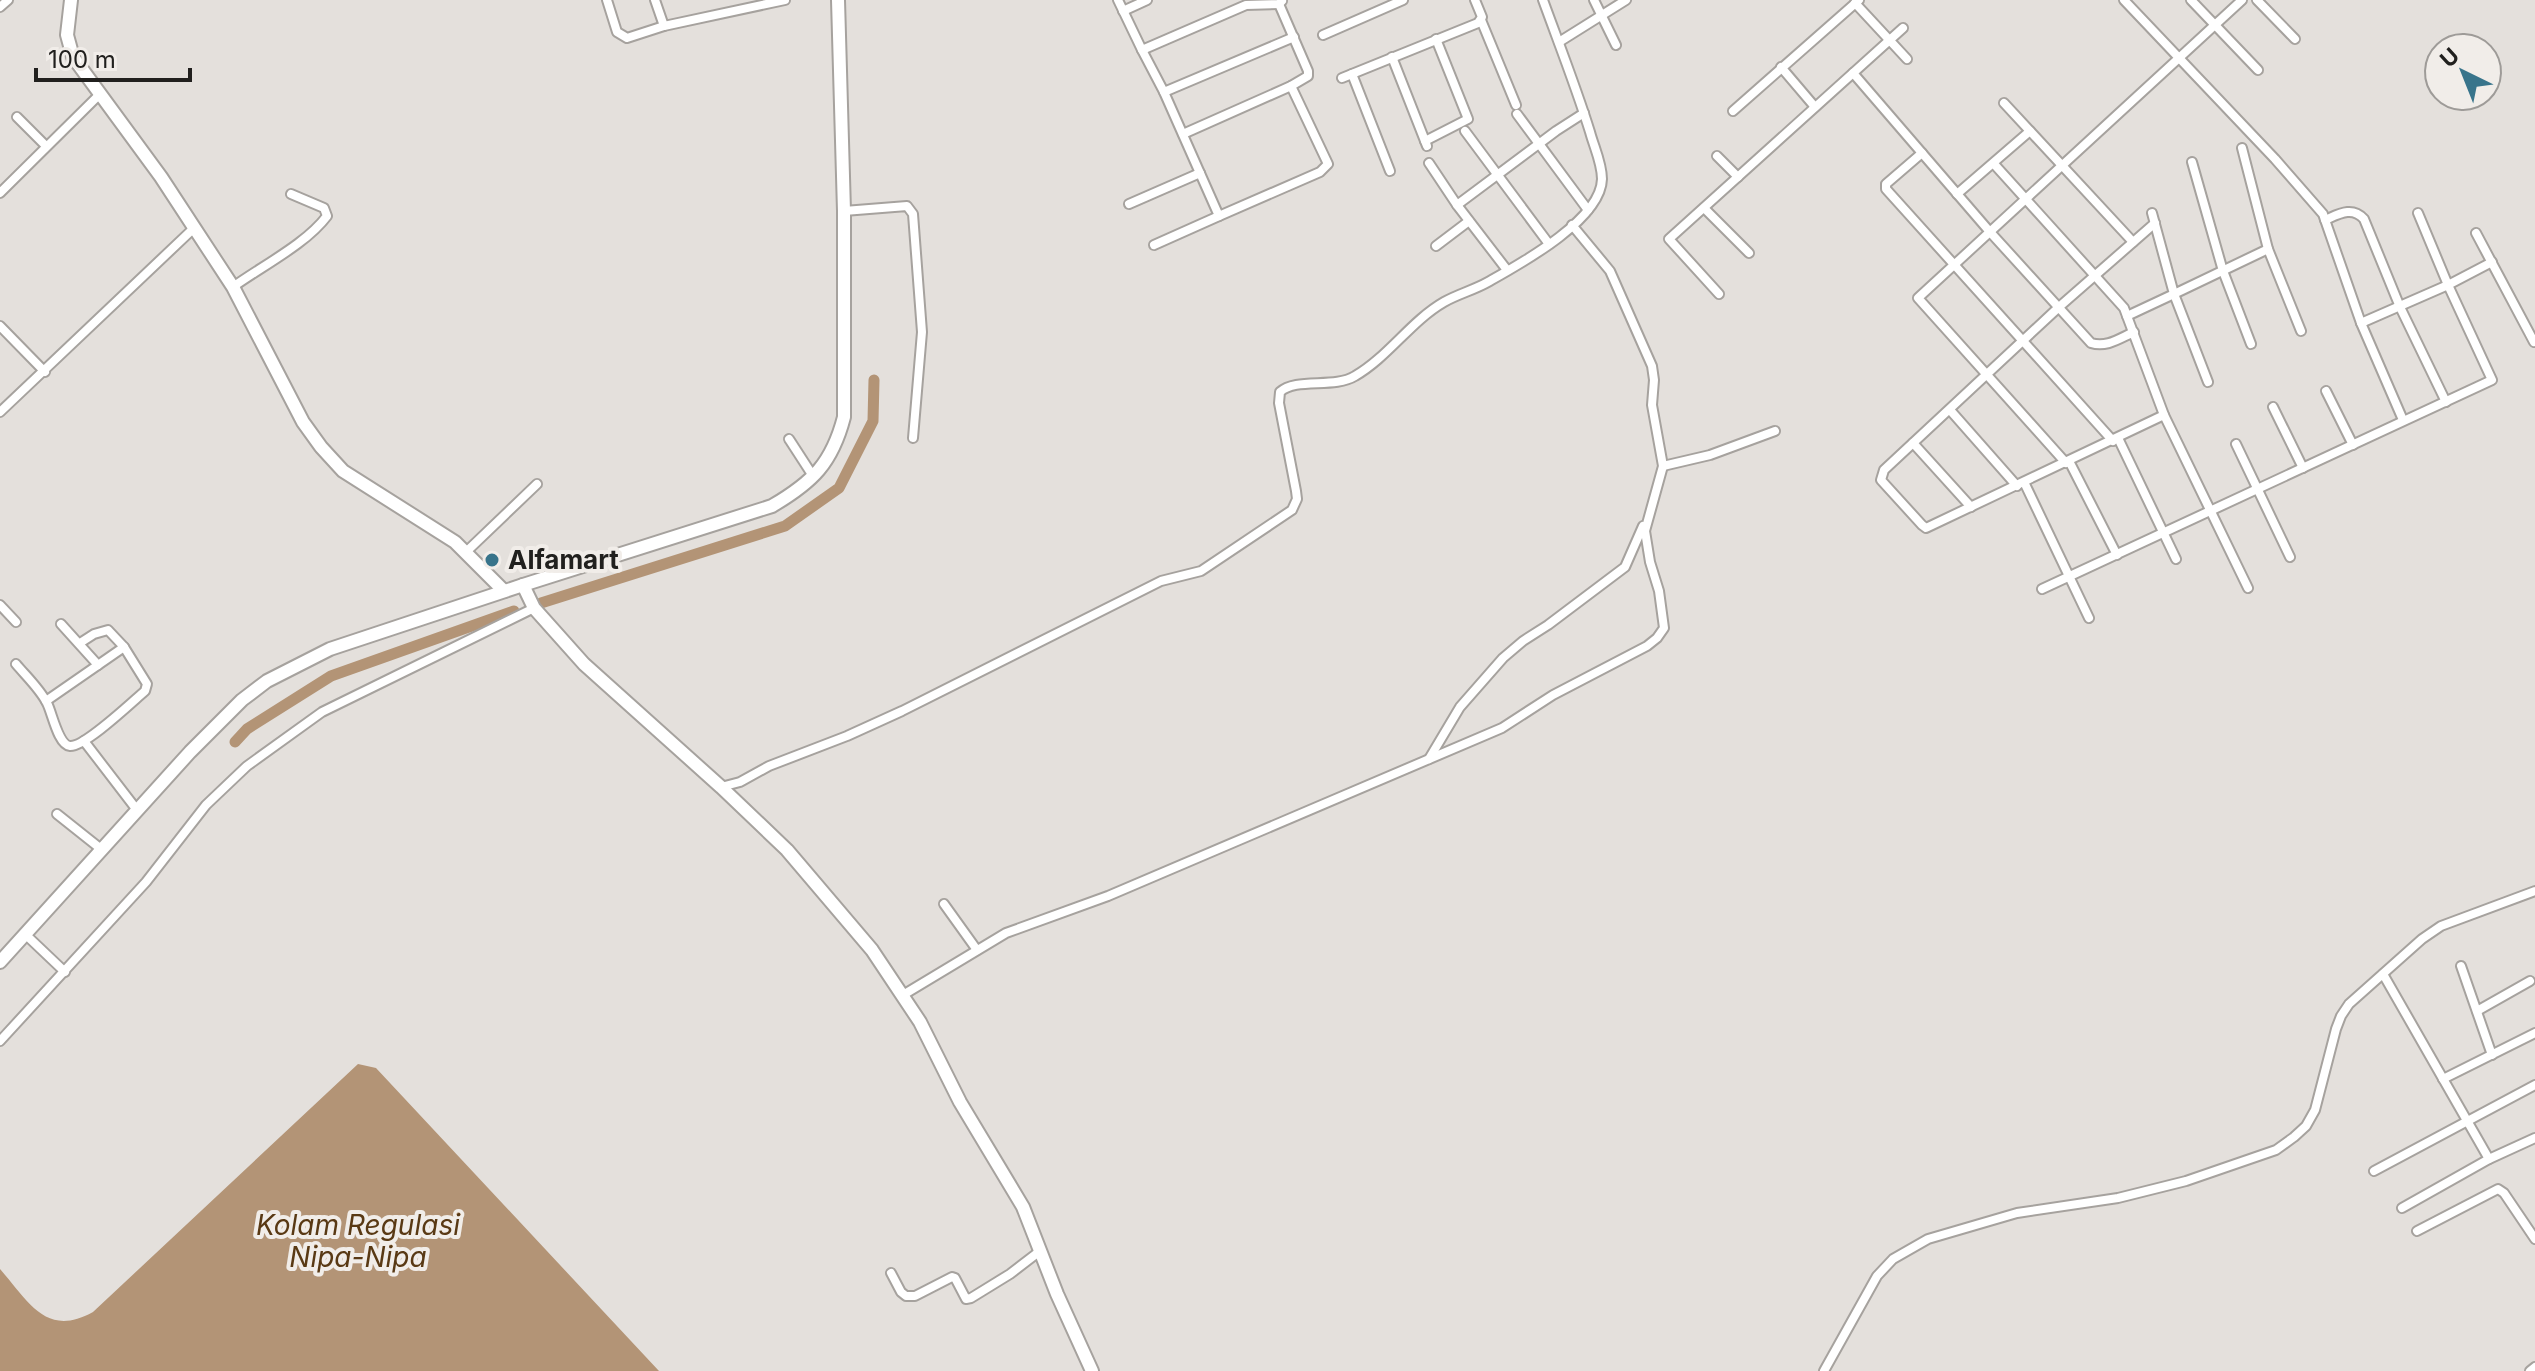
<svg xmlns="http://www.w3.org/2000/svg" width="2535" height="1371" viewBox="0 0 2535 1371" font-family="Inter,sans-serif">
  <rect width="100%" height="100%" fill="#e4e0dc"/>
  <path fill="#b39476" d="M358,1064l18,4 283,303h-659v-102c29,33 46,69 93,43z"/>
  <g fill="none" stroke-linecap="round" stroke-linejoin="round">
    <g stroke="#b39476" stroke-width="11">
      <polyline points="541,603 785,526 839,488 873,421 874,380"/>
      <polyline points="235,742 247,729 331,676 514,611"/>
    </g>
    <g stroke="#a6a29e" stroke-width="12">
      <g id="street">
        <polyline points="607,0 617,32 627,38 664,26 785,0"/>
        <polyline points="655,0 664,26"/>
        <polyline points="1118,0 1142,50 1246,5 1279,4 1282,1"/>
        <polyline points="1594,0 1616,45"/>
        <polyline points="2124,0 2275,159 2323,214 2361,323 2403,420"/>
        <polyline points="2191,0 2258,70"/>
        <polyline points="2257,0 2295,39"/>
        <polyline points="1855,3 1907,59"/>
        <polyline points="0,7 8,0"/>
        <polyline points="1123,11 1147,0"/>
        <polyline points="1481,20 1516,105"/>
        <polyline points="1323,35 1403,0"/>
        <polyline points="1559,42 1626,0"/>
        <polyline points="1142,50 1164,92 1219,216 1154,245"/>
        <polyline points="1392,57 1427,146"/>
        <polyline points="1781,67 1815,107"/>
        <path d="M1853,73l137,159 101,111c16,5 29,-5 43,-11"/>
        <polyline points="1352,74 1390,171"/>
        <polyline points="1342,78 1478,23 1482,17 1475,0"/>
        <polyline points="1164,92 1294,37"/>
        <polyline points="2004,103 2133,242"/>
        <polyline points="1733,111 1859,0"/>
        <polyline points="1517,114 1588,210"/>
        <polyline points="17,117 46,146"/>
        <polyline points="1465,131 1549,244"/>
        <polyline points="1183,134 1291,86 1308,76 1308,71 1279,4"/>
        <polyline points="1425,141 1468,119 1436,39"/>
        <polyline points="2242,148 2268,249 2301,331"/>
        <polyline points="1922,153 1886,184 1886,189 2113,441"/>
        <polyline points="1717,156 1738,177"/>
        <polyline points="2192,162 2223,271 2251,344"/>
        <polyline points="1429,163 1457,205 1507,270"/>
        <polyline points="1994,164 2124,308 2164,415 2248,588"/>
        <polyline points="0,193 101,93"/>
        <polyline points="1957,194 2030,131"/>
        <polyline points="1129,204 1200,173"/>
        <polyline points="1457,205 1556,131 1584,113"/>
        <polyline points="1704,208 1749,253"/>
        <polyline points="844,211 907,206 913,214 922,332 913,438"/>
        <polyline points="1219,216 1320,172 1328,164 1291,86"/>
        <path d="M2325,220c14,-6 27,-14 39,-1l36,88 46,95"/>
        <polyline points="2155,223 2059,307 1884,470 1881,480 1922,525 1926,528 2164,415"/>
        <polyline points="2476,233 2534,342"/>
        <polyline points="1436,246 1469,221"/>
        <path d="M233,287c29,-21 73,-43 94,-71l-3,-8 -33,-14"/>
        <polyline points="1719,294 1669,239 1903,28"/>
        <polyline points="2127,316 2174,294 2152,213"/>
        <polyline points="2361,323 2448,285 2492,262"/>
        <polyline points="0,326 45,372"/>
        <polyline points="2208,382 2174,294 2268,249"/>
        <polyline points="2326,391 2353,445"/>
        <polyline points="2273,407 2303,468"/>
        <polyline points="1950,410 2017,486"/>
        <polyline points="0,412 194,228"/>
        <polyline points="2118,438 2176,559"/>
        <polyline points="789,439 813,476"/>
        <polyline points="1913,443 1971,507"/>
        <polyline points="2236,444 2290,557"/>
        <polyline points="2069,461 2117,555"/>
        <polyline points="2066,463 1918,298 2242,0"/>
        <polyline points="1663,466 1710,455 1775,431"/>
        <polyline points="2024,482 2089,618"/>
        <polyline points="466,552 537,484"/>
        <polyline points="2042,589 2492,380 2448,285 2418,213"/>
        <polyline points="0,605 16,622"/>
        <polyline points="61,624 98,665"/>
        <path d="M16,664c10,12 24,25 31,39 5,9 11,42 23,43 15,1 62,-44 75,-55l2,-7 -23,-37"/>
        <polyline points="46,701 124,647 108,630 94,634 80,643"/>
        <polyline points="84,741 137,810"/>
        <polyline points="1429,759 1460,707 1503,658 1523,641 1548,625 1625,567 1643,526"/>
        <path d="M721,787l19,-5 29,-16 78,-30 55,-25 259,-130 40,-10 91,-61 5,-11 -1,-8 -17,-88 1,-11c16,-15 54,-3 75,-16 33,-19 56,-55 89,-74 14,-8 30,-12 44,-20 32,-18 113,-62 114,-103 0,-16 -8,-32 -12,-47 -14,-45 -31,-88 -47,-132"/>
        <polyline points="57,814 101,849"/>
        <polyline points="944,904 977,950"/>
        <polyline points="25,934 65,972"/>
        <polyline points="2461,966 2492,1055"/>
        <polyline points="2383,974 2489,1159"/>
        <polyline points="903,995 1006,933 1108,896 1502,728 1553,695 1647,646 1657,638 1664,628 1659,591 1650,562 1645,531 1663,466 1652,405 1654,380 1652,366 1610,271 1572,225"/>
        <polyline points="2477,1011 2530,981"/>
        <polyline points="0,1041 146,882 206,805 247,766 322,712 534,608"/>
        <polyline points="2443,1079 2535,1033"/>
        <polyline points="2374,1171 2535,1085"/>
        <polyline points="2402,1208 2489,1159 2535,1138"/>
        <polyline points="2417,1231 2498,1189 2504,1193 2535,1239"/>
        <polyline points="891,1273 901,1292 906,1296 915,1296 952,1277 955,1278 966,1299 971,1298 1010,1274 1040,1251"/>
        <polyline points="1824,1371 1877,1276 1893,1259 1928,1239 2017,1213 2118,1198 2186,1181 2276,1150 2294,1137 2306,1126 2315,1110 2336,1029 2341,1016 2349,1004 2422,939 2441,926 2535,891"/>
        <polyline points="2530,1371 2535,1367"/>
      </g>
    </g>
    <g stroke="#a6a29e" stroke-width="16">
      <g id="secondary">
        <polyline points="71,0 67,35 73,57 161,177 233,287 303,422 321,447 343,471 455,542 504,591"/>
        <polyline points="523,585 534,608 584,664 721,787 787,850 872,950 920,1022 960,1102 1023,1207 1057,1294 1092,1371"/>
        <path d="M0,962l190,-210 52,-52 25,-19 63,-32 193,-64 249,-79c41,-24 60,-43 72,-89v-206l-6,-211"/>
      </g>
    </g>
    <use href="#street" stroke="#fff" stroke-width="8"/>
    <use href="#secondary" stroke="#fff" stroke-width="12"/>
  </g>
  <circle fill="#38748b" stroke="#f1ede9" stroke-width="3" cx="492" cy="560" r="8"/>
  <g text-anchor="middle" stroke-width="8" stroke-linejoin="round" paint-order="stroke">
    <g font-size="26" font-weight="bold" fill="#21201e" stroke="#f1ede9" text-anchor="start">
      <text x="508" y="569">Alfamart</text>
    </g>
    <g font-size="28" font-style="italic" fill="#593914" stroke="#f1ede9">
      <text x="358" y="1235">Kolam Regulasi<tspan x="358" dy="32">Nipa-Nipa</tspan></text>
    </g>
  </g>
  <g transform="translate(2463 72) rotate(317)"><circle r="38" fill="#f1ede9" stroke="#9e9b98" stroke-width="2"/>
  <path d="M0-6L14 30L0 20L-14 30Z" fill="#38748b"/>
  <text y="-12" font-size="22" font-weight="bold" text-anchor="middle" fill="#21201e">U</text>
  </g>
  <path d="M36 68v12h154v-12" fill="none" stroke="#21201e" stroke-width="4"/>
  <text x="48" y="68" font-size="24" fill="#21201e" stroke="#f1ede9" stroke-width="6" paint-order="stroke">100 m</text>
</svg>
